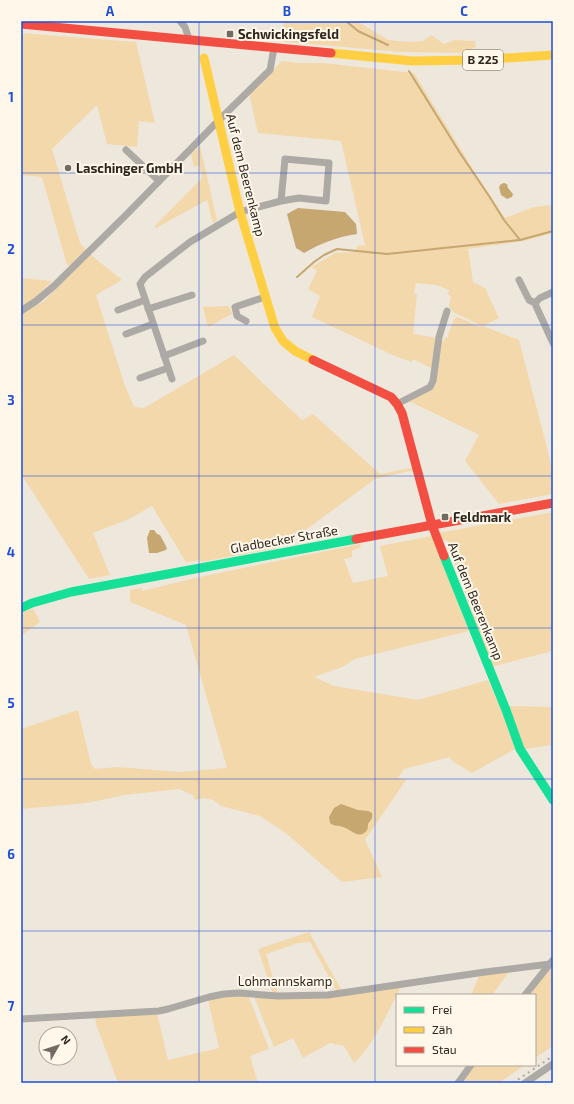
<svg xmlns="http://www.w3.org/2000/svg" width="574" height="1104" viewBox="0 0 574 1104" font-family="'Exo 2',sans-serif">
  <rect width="100%" height="100%" fill="#eee7dc"/>
  <g fill="#f3d8ac">
    <polygon points="284,21 357,21 388,40 409,42 423,41 431,35 444,44 454,40 475,41 476,47 463,53 402,52 286,42 282,41"/>
    <polygon points="21,33 136,42 155,123 139,121 137,147 107,144 97,105 52,149 80,243 91,255 122,280 96,295 124,383 134,407 144,408 234,355 267,387 302,420 313,414 379,473 381,474 410,468 414,470 375,479 288,543 281,545 280,540 276,541 277,548 201,562 200,560 186,562 152,506 129,519 93,533 110,575 89,579 21,474 21,314 44,301 73,272 69,265 67,265 42,177 21,175"/>
    <polygon points="282,61 300,63 323,63 414,73 474,171 505,218 534,207 553,205 553,233 524,241 468,249 473,282 485,288 499,318 483,326 519,340 553,471 553,494 499,504 465,461 479,435 409,401 427,392 436,384 440,342 443,342 445,337 447,338 454,319 458,317 480,327 482,326 453,312 449,306 451,297 448,294 449,290 436,285 416,283 414,294 417,294 413,334 437,338 433,369 413,359 412,362 397,357 312,317 320,296 308,289 317,271 312,267 335,253 355,252 357,246 365,245 341,141 258,133 249,94"/>
    <polygon points="200,146 217,220 213,223 207,200 156,228 154,227 202,178 199,165 194,167 191,154"/>
    <polygon points="21,278 52,281 33,300 21,307"/>
    <polygon points="229,306 232,314 208,327 203,307"/>
    <polygon points="553,512 553,651 491,667 447,540 440,541 438,533"/>
    <polygon points="432,536 469,631 355,659 342,667 314,677 334,686 418,700 488,680 503,714 515,749 472,773 452,761 450,757 404,769 398,778 406,780 365,840 382,877 342,882 287,834 260,816 221,806 213,800 204,798 195,800 193,795 179,789 124,795 87,803 21,809 21,777 22,776 21,773 21,729 78,710 91,764 95,769 118,767 180,772 227,768 186,625 130,602 130,590 142,588 142,591 195,578 360,544 361,547 352,551 352,557 344,559 353,583 388,576 380,546"/>
    <polygon points="32,609 34,610 40,622 21,636 21,613"/>
    <polygon points="507,706 553,707 553,745 524,749"/>
    <polygon points="309,932 342,991 337,992 310,942 298,943 266,954 278,995 273,994 258,949"/>
    <polygon points="553,964 553,1046 535,1058 535,995 528,995"/>
    <polygon points="509,972 492,995 471,995 480,974"/>
    <path d="M401,987c-14,26 -26,56 -47,76l-10,-17 -14,-3 -27,15 -10,-20 -19,9 -19,-48v-2z"/>
    <polygon points="242,995 249,997 269,1049 250,1056 258,1083 118,1083 96,1024 95,1017 157,1013 168,1060 219,1048 208,1000 225,996"/>
    <polygon points="474,1065 525,1065 499,1083 463,1083 468,1073"/>
  </g>
  <g fill="#c6a770">
    <polygon points="504,183 507,184 508,188 513,194 512,197 507,199 501,195 499,187 501,184"/>
    <path d="M298,208l47,4 11,12 1,10c-20,3 -36,9 -53,19l-8,-5 -9,-34z"/>
    <polygon points="150,530 154,530 157,534 160,535 167,548 166,550 157,553 149,553 147,538"/>
    <path d="M341,804l17,6 10,1 4,2c1,5 -1,7 -4,11 0,4 0,6 -4,9 -7,5 -14,-4 -21,-6 -5,-2 -8,0 -13,-4l-1,-6 5,-9z"/>
  </g>
  <g fill="none" stroke-linecap="round" stroke-linejoin="round">
    <g stroke="#c6a770" stroke-width="2">
      <polyline points="346,21 358,31 388,45"/>
      <polyline points="409,71 460,153 489,196 504,220 520,240 553,231"/>
      <polyline points="297,277 314,262 324,255 337,249 387,254 519,240"/>
    </g>
    <g stroke="#adaaa6" stroke-width="7">
      <polyline points="180,21 185,27 189,39"/>
      <polyline points="126,150 159,181"/>
      <polyline points="519,280 529,300 535,303"/>
      <polyline points="553,292 540,298 535,303 536,306 553,343"/>
      <polyline points="148,309 192,295"/>
      <polyline points="118,310 145,300"/>
      <polyline points="21,311 36,301 54,286 125,216 219,120 270,70 274,48"/>
      <polyline points="246,321 237,316 235,307 265,297"/>
      <polyline points="126,334 153,324"/>
      <polyline points="164,356 203,341"/>
      <polyline points="140,378 168,368"/>
      <polyline points="172,379 140,284 145,277 177,252 190,242 240,212 281,201 299,198 326,201 329,163 285,159 281,201"/>
      <polyline points="397,404 430,387 433,381 439,337 447,311"/>
      <polyline points="525,995 553,960"/>
      <polyline points="21,1019 159,1011 168,1009 209,997 224,994 239,993 277,996 328,995 485,972 550,964"/>
      <polyline points="458,1083 471,1065"/>
      <polyline points="525,1083 553,1064"/>
    </g>
    <g stroke="#16e098" stroke-width="9">
      <polyline points="444,556 506,710 520,749 553,800"/>
      <polyline points="21,608 32,603 71,592 356,539"/>
    </g>
    <g stroke="#ffcf43" stroke-width="9">
      <polyline points="331,53 412,61 476,60 553,55"/>
      <polyline points="204,58 240,212 275,328 283,341 295,351 313,360"/>
    </g>
    <g stroke="#f24e42" stroke-width="9">
      <polyline points="21,24 331,53"/>
      <polyline points="313,360 391,397 397,404 402,413 432,525 444,556"/>
      <polyline points="356,539 553,503"/>
    </g>
    <polyline stroke="#ada9a3" stroke-width="2" stroke-dasharray="2 4" stroke-linecap="butt" points="513,1083 553,1056"/>
  </g>
  <path fill="none" stroke="#1d4ed8" stroke-width="1" stroke-opacity="0.55" d="M199,21v1062M375,21v1062M21,173h532M21,325h532M21,476h532M21,628h532M21,779h532M21,931h532"/>
  <g fill="#716b62" stroke="#fff7ea" stroke-width="1.5">
    <rect x="226" y="30" width="8" height="8" rx="2"/>
    <circle cx="68" cy="168" r="4"/>
    <rect x="441" y="513" width="8" height="8" rx="2"/>
  </g>
  <g text-anchor="middle" stroke-width="4" stroke-linejoin="round" paint-order="stroke">
    <rect fill="#fff7ea" stroke="#6c665d" stroke-width="1" x="463" y="50" width="40" height="20" rx="3"/>
    <g font-size="12" font-weight="bold" fill="#2d2820">
      <text x="483" y="64">B 225</text>
    </g>
    <g font-size="13" font-weight="bold" fill="#2d2820" stroke="#fff7ea" text-anchor="start">
      <text x="238" y="39">Schwickingsfeld</text>
      <text x="76" y="173">Laschinger GmbH</text>
      <text x="453" y="522">Feldmark</text>
    </g>
    <g font-size="13" fill="#2d2820" stroke="#fff7ea">
      <text transform="translate(246 175) rotate(76)" y="5">Auf dem Beerenkamp</text>
      <text transform="translate(284 539) rotate(-10)" y="5">Gladbecker Straße</text>
      <text transform="translate(476 601) rotate(68)" y="5">Auf dem Beerenkamp</text>
      <text x="285" y="986">Lohmannskamp</text>
    </g>
  </g>
  <rect width="574" height="1104" fill="none" stroke="#fff7ea" stroke-width="44"/>
  <rect x="396" y="994" width="140" height="72" fill="#fff7ea" stroke="#aba499"/>
  <rect x="404" y="1007" width="20" height="6" fill="#16e098" stroke="#aba499"/>
  <text x="432" y="1014" font-size="12" fill="#2d2820">Frei</text>
  <rect x="404" y="1027" width="20" height="6" fill="#ffcf43" stroke="#aba499"/>
  <text x="432" y="1034" font-size="12" fill="#2d2820">Zäh</text>
  <rect x="404" y="1047" width="20" height="6" fill="#f24e42" stroke="#aba499"/>
  <text x="432" y="1054" font-size="12" fill="#2d2820">Stau</text>
  <g transform="translate(58 1046) rotate(51)"><circle r="19" fill="#fff7ea" stroke="#aba499"/>
  <path d="M0-3L7 15L0 10L-7 15Z" fill="#716b62"/>
  <text y="-6" font-size="11" font-weight="bold" text-anchor="middle" fill="#2d2820">N</text>
  </g>
  <rect x="22" y="22" width="530" height="1060" fill="none" stroke="#1d4ed8" stroke-width="1.5"/>
  <g font-size="13" text-anchor="middle" font-weight="bold" fill="#1d4ed8">
    <text x="110" y="16">A</text>
    <text x="287" y="16">B</text>
    <text x="464" y="16">C</text>
    <text x="11" y="102">1</text>
    <text x="11" y="254">2</text>
    <text x="11" y="405">3</text>
    <text x="11" y="557">4</text>
    <text x="11" y="708">5</text>
    <text x="11" y="859">6</text>
    <text x="11" y="1011">7</text>
  </g>
</svg>
